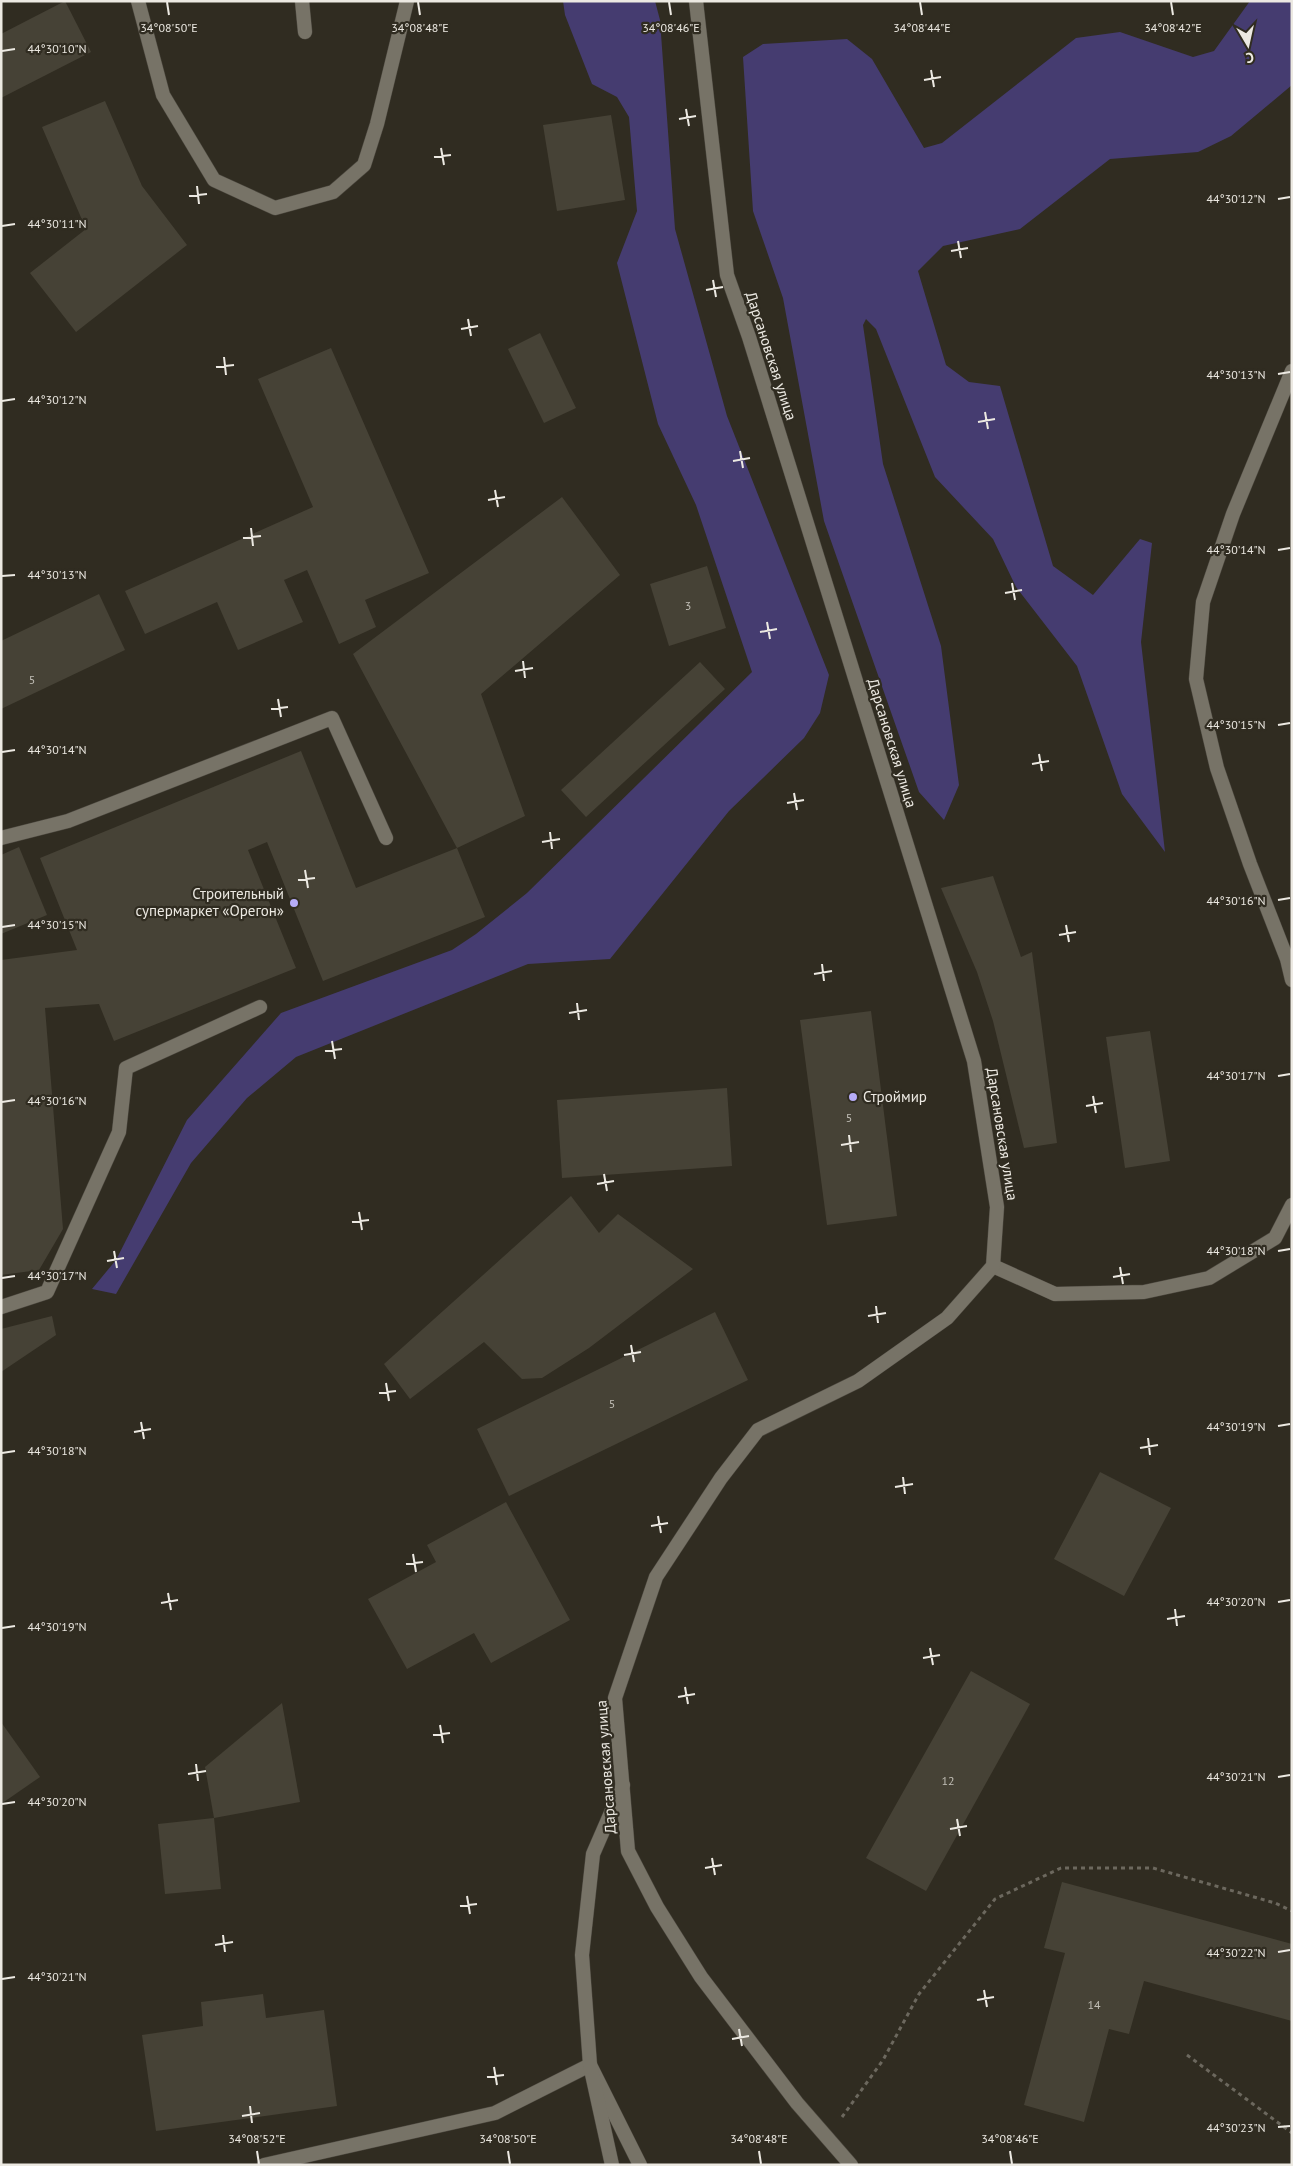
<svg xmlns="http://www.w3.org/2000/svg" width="1293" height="2166" viewBox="0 0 1293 2166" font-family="'PT Sans',sans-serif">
  <rect width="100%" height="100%" fill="#302c21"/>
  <g fill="#453c70">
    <polygon points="563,1 655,1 660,20 675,229 727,416 829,675 820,713 804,738 729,811 610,959 528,964 296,1057 247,1098 191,1163 116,1294 92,1289 116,1260 187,1120 281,1013 452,950 476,934 527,893 752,672 696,505 658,424 617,263 637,211 629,117 617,97 592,84 565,15"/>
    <polygon points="1250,1 1292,1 1292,85 1231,136 1198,152 1110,159 1020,229 943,246 918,271 946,365 969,382 1000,386 1053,566 1093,595 1140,539 1152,543 1141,642 1165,852 1122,794 1077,666 1016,587 993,539 935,477 876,329 866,319 863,325 883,464 941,646 959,785 944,820 919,792 824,521 783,298 753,211 743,57 763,44 847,39 872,59 924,148 942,143 1076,38 1120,32 1193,57 1214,51"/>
  </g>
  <g fill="#464236">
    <polygon points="65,1 91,52 1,98 1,34"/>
    <polygon points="105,101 142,186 187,245 76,332 30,273 86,229 42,127"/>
    <polygon points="611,115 625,200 557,211 543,125"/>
    <polygon points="540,333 576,408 544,423 508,349"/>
    <polygon points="331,348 429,573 365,600 376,627 339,644 307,570 284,580 303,622 238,650 217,602 145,634 125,591 313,507 258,379"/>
    <polygon points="562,497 620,575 481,694 525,816 457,848 353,654"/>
    <polygon points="707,566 726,628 669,646 650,584"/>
    <polygon points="99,594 125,650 1,709 1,641"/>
    <polygon points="700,662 725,689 586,817 561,790"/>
    <polygon points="301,751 356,888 457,848 485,917 323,981 267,842 248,850 296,968 114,1041 99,1004 45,1008 63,1229 39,1270 1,1275 1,960 77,950 40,858"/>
    <polygon points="19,847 47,915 1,934 1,855"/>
    <polygon points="993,876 1021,957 1032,952 1057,1143 1024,1148 993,1021 977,972 941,888"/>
    <polygon points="871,1011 897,1216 827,1225 800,1020"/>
    <polygon points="1150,1031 1170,1161 1125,1168 1106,1037"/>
    <polygon points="727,1088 732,1166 562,1178 557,1100"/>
    <polygon points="571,1196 599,1233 618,1214 693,1269 589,1348 542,1378 522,1379 484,1342 410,1399 384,1364"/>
    <polygon points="715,1312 748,1380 509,1496 477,1429"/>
    <polygon points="52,1316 56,1335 1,1372 1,1329"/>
    <polygon points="1100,1472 1171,1508 1124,1596 1054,1559"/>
    <polygon points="506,1502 570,1620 491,1663 474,1633 407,1669 368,1599 436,1562 427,1545"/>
    <polygon points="971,1671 1030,1704 926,1891 866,1858"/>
    <polygon points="282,1703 300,1802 214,1818 205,1767"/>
    <polygon points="1,1722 40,1777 1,1804"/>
    <polygon points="214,1818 221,1889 165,1894 158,1824"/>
    <polygon points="1062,1882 1292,1944 1292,2021 1144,1981 1129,2034 1109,2029 1084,2122 1024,2105 1065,1953 1044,1948"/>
    <polygon points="263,1994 266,2018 324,2010 337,2106 156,2131 142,2035 203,2026 201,2002"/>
  </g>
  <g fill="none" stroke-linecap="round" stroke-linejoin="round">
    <g stroke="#4b473e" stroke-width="15">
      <g id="service">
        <polyline points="302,1 305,32"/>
        <polyline points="1292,371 1233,514 1203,602 1196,679 1217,768 1250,864 1287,959 1292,980"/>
        <polyline points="1,838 68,821 332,718 386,838"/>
        <polyline points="993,1266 1055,1294 1144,1292 1209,1278 1275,1238 1292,1205"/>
        <polyline points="1,1307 47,1292 119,1132 126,1068 260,1007"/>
        <polyline points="264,2165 495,2113 590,2065 640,2165"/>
        <polyline points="612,2165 590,2065 582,1955 593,1854 623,1785"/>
      </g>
    </g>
    <g stroke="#4b473e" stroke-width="15">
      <g id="minor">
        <polyline points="138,1 163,95 214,180 275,208 333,192 364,165 377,124 407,1"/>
        <polyline points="696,1 727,275 749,337 974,1061 997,1207 993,1266 947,1318 858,1381 758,1430 721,1478 656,1577 615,1698 628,1851 657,1907 701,1977 797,2103 851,2165"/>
      </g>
    </g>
    <g stroke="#6c685e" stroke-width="3" stroke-dasharray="4 4" stroke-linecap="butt">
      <polyline points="1187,2055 1292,2133"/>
      <polyline points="842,2117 883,2060 919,1994 995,1899 1061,1868 1153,1868 1275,1903 1292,1911"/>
    </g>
    <use href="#service" stroke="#777367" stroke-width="14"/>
    <use href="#minor" stroke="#777367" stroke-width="14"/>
  </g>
  <path fill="none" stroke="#ece9e2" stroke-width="2" d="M167,2l2,13M418,2l2,13M669,2l2,13M920,2l2,13M1171,2l2,13M2,51l13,-2M931,70l3,17M924,80l17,-3M686,109l3,17M679,119l17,-3M441,148l3,17M434,157l17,-2M197,186l2,18M189,196l18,-2M1278,199l12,-2M2,226l13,-2M958,241l3,17M951,251l17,-3M713,280l3,17M706,290l17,-3M468,319l3,17M461,329l17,-3M224,357l2,18M216,367l18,-2M1278,374l12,-2M2,401l13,-2M985,412l3,17M978,422l17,-3M740,451l3,17M733,461l17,-3M495,490l3,17M488,500l17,-3M251,528l2,18M243,538l18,-2M1278,550l12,-2M2,576l13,-1M1012,583l3,17M1005,593l17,-3M767,622l3,17M760,632l17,-3M523,661l2,17M515,671l18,-3M278,699l3,18M271,709l17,-2M1278,725l12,-2M2,752l13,-2M1039,754l3,17M1032,764l17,-3M794,793l3,17M787,803l17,-3M550,832l2,17M542,842l18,-3M305,870l3,18M298,880l17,-2M1278,900l12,-2M1066,925l3,17M2,927l13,-2M1059,935l17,-3M822,964l2,17M814,974l18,-3M577,1003l2,17M569,1013l18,-3M332,1041l3,18M325,1051l17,-2M1278,1076l12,-2M1093,1096l3,17M2,1102l13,-2M1086,1106l17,-3M849,1135l2,17M841,1145l18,-3M604,1174l3,17M597,1184l17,-3M359,1212l3,18M352,1222l17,-2M114,1251l3,17M1278,1251l12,-2M107,1261l17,-3M1120,1267l3,17M1113,1277l17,-3M2,1278l13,-2M876,1306l2,17M868,1316l18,-3M631,1345l3,17M624,1355l17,-3M386,1383l3,18M379,1393l17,-2M141,1422l3,17M1278,1426l12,-2M134,1432l17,-3M1148,1438l2,17M1140,1448l18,-3M2,1453l13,-2M903,1477l2,17M895,1487l18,-3M658,1516l3,17M651,1526l17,-3M413,1554l3,18M406,1564l17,-2M168,1593l3,17M1278,1602l12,-2M161,1603l17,-3M1175,1609l2,17M1167,1619l18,-3M2,1628l13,-2M930,1648l3,17M923,1658l17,-3M685,1687l3,17M678,1697l17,-3M440,1725l3,18M433,1735l17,-2M196,1764l2,17M188,1774l18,-3M1278,1777l12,-2M2,1804l13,-2M957,1819l3,17M950,1829l17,-3M712,1858l3,17M705,1868l17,-3M467,1896l3,18M460,1906l17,-2M223,1935l2,17M215,1945l18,-3M1278,1952l12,-2M2,1979l13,-2M984,1990l3,17M977,2000l17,-3M739,2029l3,17M732,2039l17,-3M494,2067l3,18M487,2077l17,-2M250,2106l2,17M242,2116l18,-3M1278,2127l12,-1M257,2151l2,13M508,2151l2,13M759,2151l2,13M1010,2151l2,13"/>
  <g fill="#b6acf8" stroke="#302c21" stroke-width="2">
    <circle cx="294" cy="903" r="5"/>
    <circle cx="853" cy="1097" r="5"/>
  </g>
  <g text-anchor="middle" stroke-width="4.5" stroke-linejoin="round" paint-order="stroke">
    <g font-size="12" fill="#c2bfb7">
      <text x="688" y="610">3</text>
      <text x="32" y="684">5</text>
      <text x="849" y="1122">5</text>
      <text x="612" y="1408">5</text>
      <text x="948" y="1785">12</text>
      <text x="1094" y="2009">14</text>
    </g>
    <g font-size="15" fill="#ece9e2" stroke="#302c21">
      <text transform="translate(771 356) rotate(72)" y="5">Дарсановская улица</text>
      <text transform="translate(892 743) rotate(73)" y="5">Дарсановская улица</text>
      <text transform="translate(1002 1134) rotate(81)" y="5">Дарсановская улица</text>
      <text transform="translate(606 1767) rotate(-94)" y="5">Дарсановская улица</text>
    </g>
    <g font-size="15" fill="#ece9e2" stroke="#302c21" text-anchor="end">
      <text x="284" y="899">Строительный<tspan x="284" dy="17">супермаркет «Орегон»</tspan></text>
      <text x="863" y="1102" text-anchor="start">Строймир</text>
    </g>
  </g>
  <g font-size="12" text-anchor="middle" fill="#ece9e2" stroke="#302c21" stroke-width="4.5" stroke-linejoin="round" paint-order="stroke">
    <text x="169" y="32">34°08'50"E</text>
    <text x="420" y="32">34°08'48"E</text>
    <text x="671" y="32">34°08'46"E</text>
    <text x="922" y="32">34°08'44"E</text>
    <text x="1173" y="32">34°08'42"E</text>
    <text x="57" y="53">44°30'10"N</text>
    <text x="1236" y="203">44°30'12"N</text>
    <text x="57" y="228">44°30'11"N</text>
    <text x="1236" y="379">44°30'13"N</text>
    <text x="57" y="404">44°30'12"N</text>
    <text x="1236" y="554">44°30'14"N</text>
    <text x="57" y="579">44°30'13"N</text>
    <text x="1236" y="729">44°30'15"N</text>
    <text x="57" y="754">44°30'14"N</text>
    <text x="1236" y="905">44°30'16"N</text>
    <text x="57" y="929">44°30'15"N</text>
    <text x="1236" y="1080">44°30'17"N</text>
    <text x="57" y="1105">44°30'16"N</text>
    <text x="1236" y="1255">44°30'18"N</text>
    <text x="57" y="1280">44°30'17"N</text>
    <text x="1236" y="1431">44°30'19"N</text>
    <text x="57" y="1455">44°30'18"N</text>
    <text x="1236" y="1606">44°30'20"N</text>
    <text x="57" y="1631">44°30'19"N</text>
    <text x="1236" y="1781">44°30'21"N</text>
    <text x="57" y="1806">44°30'20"N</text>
    <text x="1236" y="1957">44°30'22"N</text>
    <text x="57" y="1981">44°30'21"N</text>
    <text x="1236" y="2132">44°30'23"N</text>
    <text x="257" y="2143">34°08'52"E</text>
    <text x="508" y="2143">34°08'50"E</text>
    <text x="759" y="2143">34°08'48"E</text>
    <text x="1010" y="2143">34°08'46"E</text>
  </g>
  <rect width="1293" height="2166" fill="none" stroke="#ece9e2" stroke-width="5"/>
  <g transform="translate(1248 45) rotate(171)" stroke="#302c21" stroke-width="4" paint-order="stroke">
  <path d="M0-4L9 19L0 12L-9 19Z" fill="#ece9e2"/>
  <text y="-8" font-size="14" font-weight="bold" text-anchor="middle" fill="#ece9e2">С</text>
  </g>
</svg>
